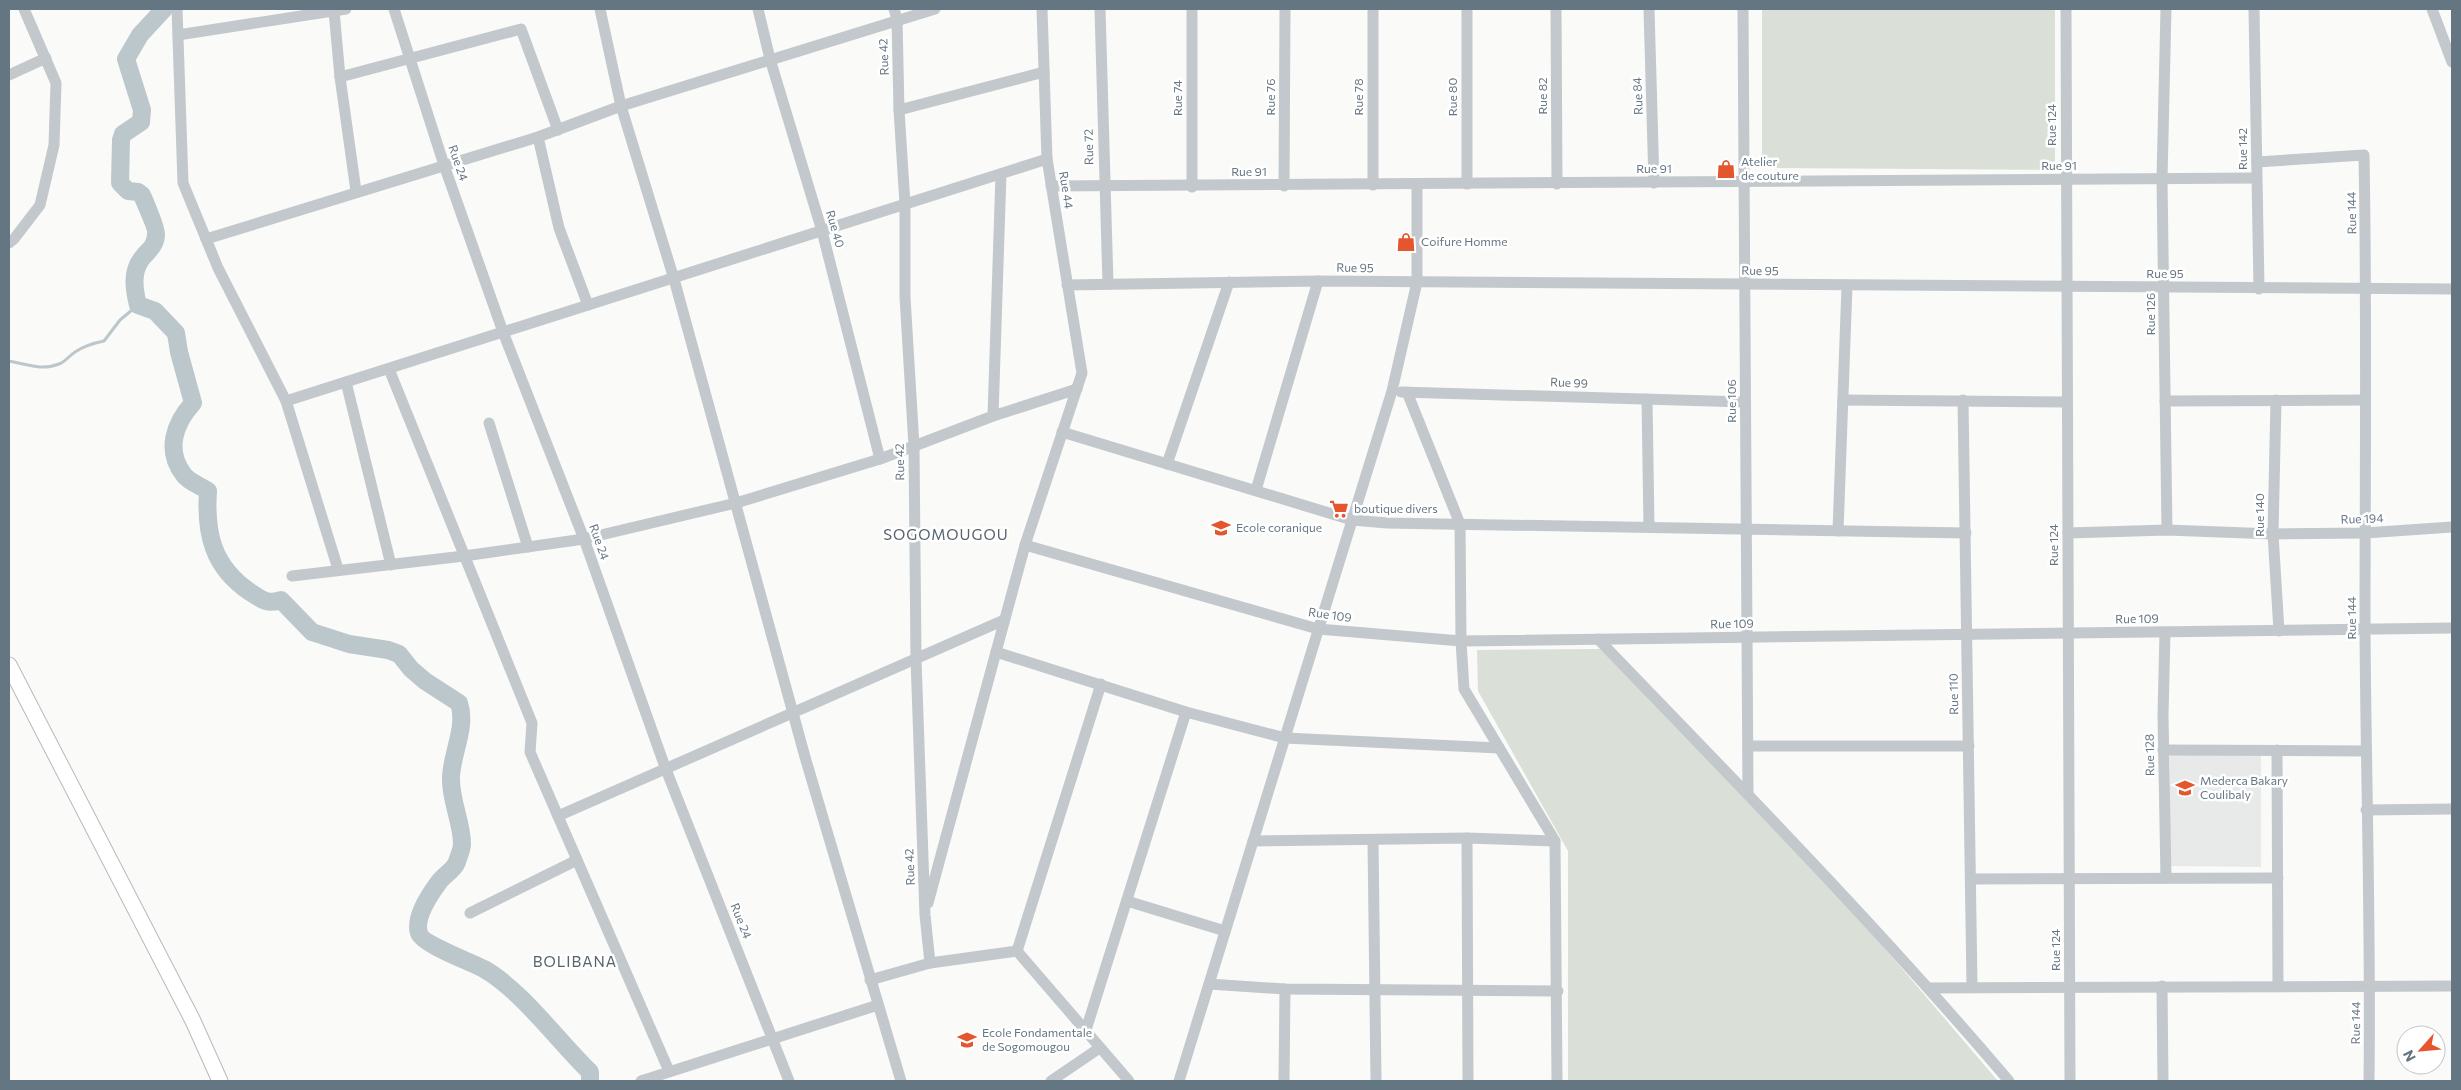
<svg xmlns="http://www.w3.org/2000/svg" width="2461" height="1090" viewBox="0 0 2461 1090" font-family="Commissioner,sans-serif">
  <rect width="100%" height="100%" fill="#fafaf8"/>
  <polygon fill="#e8e9e9" points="2170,754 2261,754 2261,867 2170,866"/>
  <g fill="#dadfd7">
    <polygon points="1762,9 2055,9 2055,170 1762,168"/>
    <polygon points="1602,649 1846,903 1998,1081 1568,1081 1568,851 1478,691 1477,650"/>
  </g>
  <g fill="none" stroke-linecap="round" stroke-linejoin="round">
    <path stroke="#bbc7cb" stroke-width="3" d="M9,361c17,3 33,10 50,3 6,-2 11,-9 16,-12 9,-6 19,-9 29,-11l16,-21 18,-15"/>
    <path stroke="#bbc7cb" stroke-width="18" d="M164,9l-24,26 -14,24 16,51 -1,12 -18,12 -2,6 -1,43 8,8 10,1 4,3c3,7 15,34 14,39 0,11 -7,16 -13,23 -12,14 -9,32 -5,48l17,6 21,22 3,19 14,51c-19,21 -28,48 -9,72 5,7 17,11 24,16 -3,43 5,76 42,101 11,7 17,13 31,8l31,32 37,12 39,6 11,4 12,15 14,12 34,22c8,24 -7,49 -8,74 -1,23 11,45 11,67 0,6 -4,13 -5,18 -3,8 -13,13 -18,20 -9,12 -25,36 -20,51 3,11 52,29 65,36 36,20 75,73 106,103v9"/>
    <g stroke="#b5babe" stroke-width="17">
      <polyline id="major" points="9,665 193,1021 220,1081"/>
    </g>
    <g stroke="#c3c8cc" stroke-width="11">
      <polyline points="177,9 183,183 218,268 286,401 338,569"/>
      <polyline points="394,9 444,165 503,332 584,539 665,767 789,1081"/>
      <polyline points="600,9 621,106 674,279 805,757 901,1081"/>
      <polyline points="758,9 770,59 822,231 880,459"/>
      <polyline points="894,9 897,19 899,110 905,204 905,297 914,446 916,659 925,915 930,963"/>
      <polyline points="1100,9 1108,284"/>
      <polyline points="1467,9 1467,184"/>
      <polyline points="1556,9 1557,184"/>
      <polyline points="1649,9 1654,183"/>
      <polyline points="1743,9 1748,794"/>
      <polyline points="2066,9 2070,1081"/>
      <polyline points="2166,9 2162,179 2167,530"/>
      <polyline points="2254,9 2259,289"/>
      <polyline points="2432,9 2452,62"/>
      <polyline points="334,11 340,77 356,191"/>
      <polyline points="178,35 346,9"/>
      <polyline points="9,75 46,58"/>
      <polyline points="340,77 521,29 558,130"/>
      <polyline points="899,110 1044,72"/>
      <polyline points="538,137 559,228 588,305"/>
      <path d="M2257,162l107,-7c3,158 1,317 1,475 1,150 6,301 4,451"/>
      <polyline points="1373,185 1373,9"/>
      <polyline points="1051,186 2256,178"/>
      <polyline points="1284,186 1285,9"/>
      <polyline points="1192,187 1192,9"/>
      <polyline points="206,239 538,137 621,106 935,9"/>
      <polyline points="9,243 14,239 40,205 54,145 56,83 24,9"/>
      <polyline points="1067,285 1318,281 2452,289"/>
      <polyline points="389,369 532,723 530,752 669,1071"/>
      <polyline points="346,382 391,565"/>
      <polyline points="1401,392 1745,402"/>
      <polyline points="1407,392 1460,524 1461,641 1464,689 1555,841 1557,1081"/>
      <polyline points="1647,399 1649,527"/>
      <polyline points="1843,400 2067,402"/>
      <polyline points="1963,400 1972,986"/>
      <polyline points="2276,400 2273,534 2279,631"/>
      <polyline points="286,401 1047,159"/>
      <polyline points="2165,401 2365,400"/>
      <polyline points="993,416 1001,174"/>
      <polyline points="489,423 528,547"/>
      <polyline points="1062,432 1352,520 1387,523 1966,533"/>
      <polyline points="1167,464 1229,282"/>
      <polyline points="1256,490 1318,281"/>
      <polyline points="1838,531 1847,286"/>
      <polyline points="2068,533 2167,530 2273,534 2365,533 2452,527"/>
      <polyline points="1025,545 1318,629 1461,641 2452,628"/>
      <polyline points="292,576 464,556 584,539 736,503 880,459 993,416 1077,389"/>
      <polyline points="2165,632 2163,715 2166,878"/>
      <path d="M1598,639c140,145 281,289 411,442"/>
      <polyline points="996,652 1186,712 1285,738 1499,748"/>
      <polyline points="1748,746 1969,746"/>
      <polyline points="2163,750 2366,751"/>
      <polyline points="2277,750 2278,986"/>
      <polyline points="2366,810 2452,809"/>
      <polyline points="558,816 1004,620"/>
      <polyline points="1467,838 1468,1081"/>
      <polyline points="1373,840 1376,1081"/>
      <polyline points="1253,841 1467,838 1555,841"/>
      <polyline points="1971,879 2278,878"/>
      <polyline points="1127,901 1225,931"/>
      <polyline points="928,903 1025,545 1082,373 1047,159 1042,9"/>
      <polyline points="470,913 577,860"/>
      <polyline points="1017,951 1101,684"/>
      <polyline points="1017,951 1129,1081"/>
      <polyline points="870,980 930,963 1017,951"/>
      <polyline points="1209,984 1285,989 1558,991"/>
      <polyline points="2162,986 2163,1081"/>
      <polyline points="1930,988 2452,986"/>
      <polyline points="1085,1033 1186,712"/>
      <polyline points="641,1081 878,1005"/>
      <polyline points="1051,1081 1098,1049"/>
      <polyline points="1179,1081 1392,391 1417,282 1417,185"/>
      <polyline points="1284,1081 1285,989"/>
    </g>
    <use href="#major" stroke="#fff" stroke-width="15"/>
  </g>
  <defs>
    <g id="shop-bare" transform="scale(1.5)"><path d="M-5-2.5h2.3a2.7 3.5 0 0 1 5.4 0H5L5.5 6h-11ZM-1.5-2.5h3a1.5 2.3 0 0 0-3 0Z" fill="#e4572e" stroke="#fff" stroke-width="2.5" paint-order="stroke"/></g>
    <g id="supermarket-bare" transform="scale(1.5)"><path d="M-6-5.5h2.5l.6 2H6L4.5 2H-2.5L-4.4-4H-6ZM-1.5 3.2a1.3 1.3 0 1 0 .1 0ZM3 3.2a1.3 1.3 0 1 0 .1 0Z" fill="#e4572e" stroke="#fff" stroke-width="2.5" paint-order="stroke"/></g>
    <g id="school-bare" transform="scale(1.5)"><path d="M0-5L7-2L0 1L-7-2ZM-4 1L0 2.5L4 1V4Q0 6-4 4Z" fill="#e4572e" stroke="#fff" stroke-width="2.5" paint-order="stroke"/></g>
  </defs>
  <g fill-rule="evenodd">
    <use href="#shop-bare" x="1726" y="169"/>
    <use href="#shop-bare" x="1406" y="242"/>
    <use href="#supermarket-bare" x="1339" y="509"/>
    <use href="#school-bare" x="1221" y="528"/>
    <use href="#school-bare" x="2185" y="788"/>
    <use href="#school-bare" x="967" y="1040"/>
  </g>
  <g text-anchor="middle" stroke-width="5" stroke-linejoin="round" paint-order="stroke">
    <g font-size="12" fill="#657683" stroke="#fff">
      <text transform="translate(884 57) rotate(-92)" y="4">Rue 42</text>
      <text transform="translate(1543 96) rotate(-90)" y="4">Rue 82</text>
      <text transform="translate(1638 96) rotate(-92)" y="4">Rue 84</text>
      <text transform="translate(1271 97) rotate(-90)" y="4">Rue 76</text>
      <text transform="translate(1359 97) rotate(-90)" y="4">Rue 78</text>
      <text transform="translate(1453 97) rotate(-90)" y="4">Rue 80</text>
      <text transform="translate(1178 98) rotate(-90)" y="4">Rue 74</text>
      <text transform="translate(2052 125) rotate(-90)" y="4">Rue 124</text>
      <text transform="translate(1089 147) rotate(-91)" y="4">Rue 72</text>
      <text transform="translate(2243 149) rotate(-90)" y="4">Rue 142</text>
      <text transform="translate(458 163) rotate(71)" y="4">Rue 24</text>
      <text x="2059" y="170">Rue 91</text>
      <text x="1654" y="173">Rue 91</text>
      <text x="1249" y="176">Rue 91</text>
      <text transform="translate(1066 190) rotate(81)" y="4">Rue 44</text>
      <text transform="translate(2352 213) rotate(-91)" y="4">Rue 144</text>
      <text transform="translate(835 229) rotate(74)" y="4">Rue 40</text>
      <text transform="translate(1355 268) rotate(1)" y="4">Rue 95</text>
      <text transform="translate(1760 271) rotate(1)" y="4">Rue 95</text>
      <text x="2165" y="278">Rue 95</text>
      <text transform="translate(2151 314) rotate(-90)" y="4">Rue 126</text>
      <text transform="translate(1569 383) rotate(2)" y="4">Rue 99</text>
      <text transform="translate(1732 401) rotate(-90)" y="4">Rue 106</text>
      <text transform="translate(900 462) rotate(-91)" y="4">Rue 42</text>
      <text transform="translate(2260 515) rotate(-90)" y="4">Rue 140</text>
      <text transform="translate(2362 519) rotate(-2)" y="4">Rue 194</text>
      <text transform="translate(599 542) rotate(70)" y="4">Rue 24</text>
      <text transform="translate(2054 545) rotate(-90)" y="4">Rue 124</text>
      <text transform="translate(1330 615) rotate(8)" y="4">Rue 109</text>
      <text transform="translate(2352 618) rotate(-90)" y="4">Rue 144</text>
      <text transform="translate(2137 619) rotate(-1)" y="4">Rue 109</text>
      <text transform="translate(1732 624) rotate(-1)" y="4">Rue 109</text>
      <text transform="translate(1954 694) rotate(-91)" y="4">Rue 110</text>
      <text transform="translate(2150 755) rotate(-91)" y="4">Rue 128</text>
      <text transform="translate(910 867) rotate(-92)" y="4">Rue 42</text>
      <text transform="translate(741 921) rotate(68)" y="4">Rue 24</text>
      <text transform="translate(2056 950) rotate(-90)" y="4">Rue 124</text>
      <text transform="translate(2356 1023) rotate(-89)" y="4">Rue 144</text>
    </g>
    <g font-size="12" fill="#657683" stroke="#fff" text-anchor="start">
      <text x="1741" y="166">Atelier<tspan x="1741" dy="14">de couture</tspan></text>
      <text x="1421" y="246">Coifure Homme</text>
      <text x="1354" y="513">boutique divers</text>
      <text x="1236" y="532">Ecole coranique</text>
      <text x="2200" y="785">Mederca Bakary<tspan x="2200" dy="14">Coulibaly</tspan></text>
      <text x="982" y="1037">Ecole Fondamentale<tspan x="982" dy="14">de Sogomougou</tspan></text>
    </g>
    <g font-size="15" letter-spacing="1" fill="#57646e" stroke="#fff">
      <text x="946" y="540">SOGOMOUGOU</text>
      <text x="575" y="967">BOLIBANA</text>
    </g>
  </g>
  <rect width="2461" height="1090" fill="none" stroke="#657683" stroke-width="20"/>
  <g transform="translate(2421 1050) rotate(243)"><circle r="24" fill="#ffffff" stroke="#c1c8cd"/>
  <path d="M0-4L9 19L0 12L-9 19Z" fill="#e4572e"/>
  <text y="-8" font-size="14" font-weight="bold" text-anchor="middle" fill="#657683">N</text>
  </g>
</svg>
